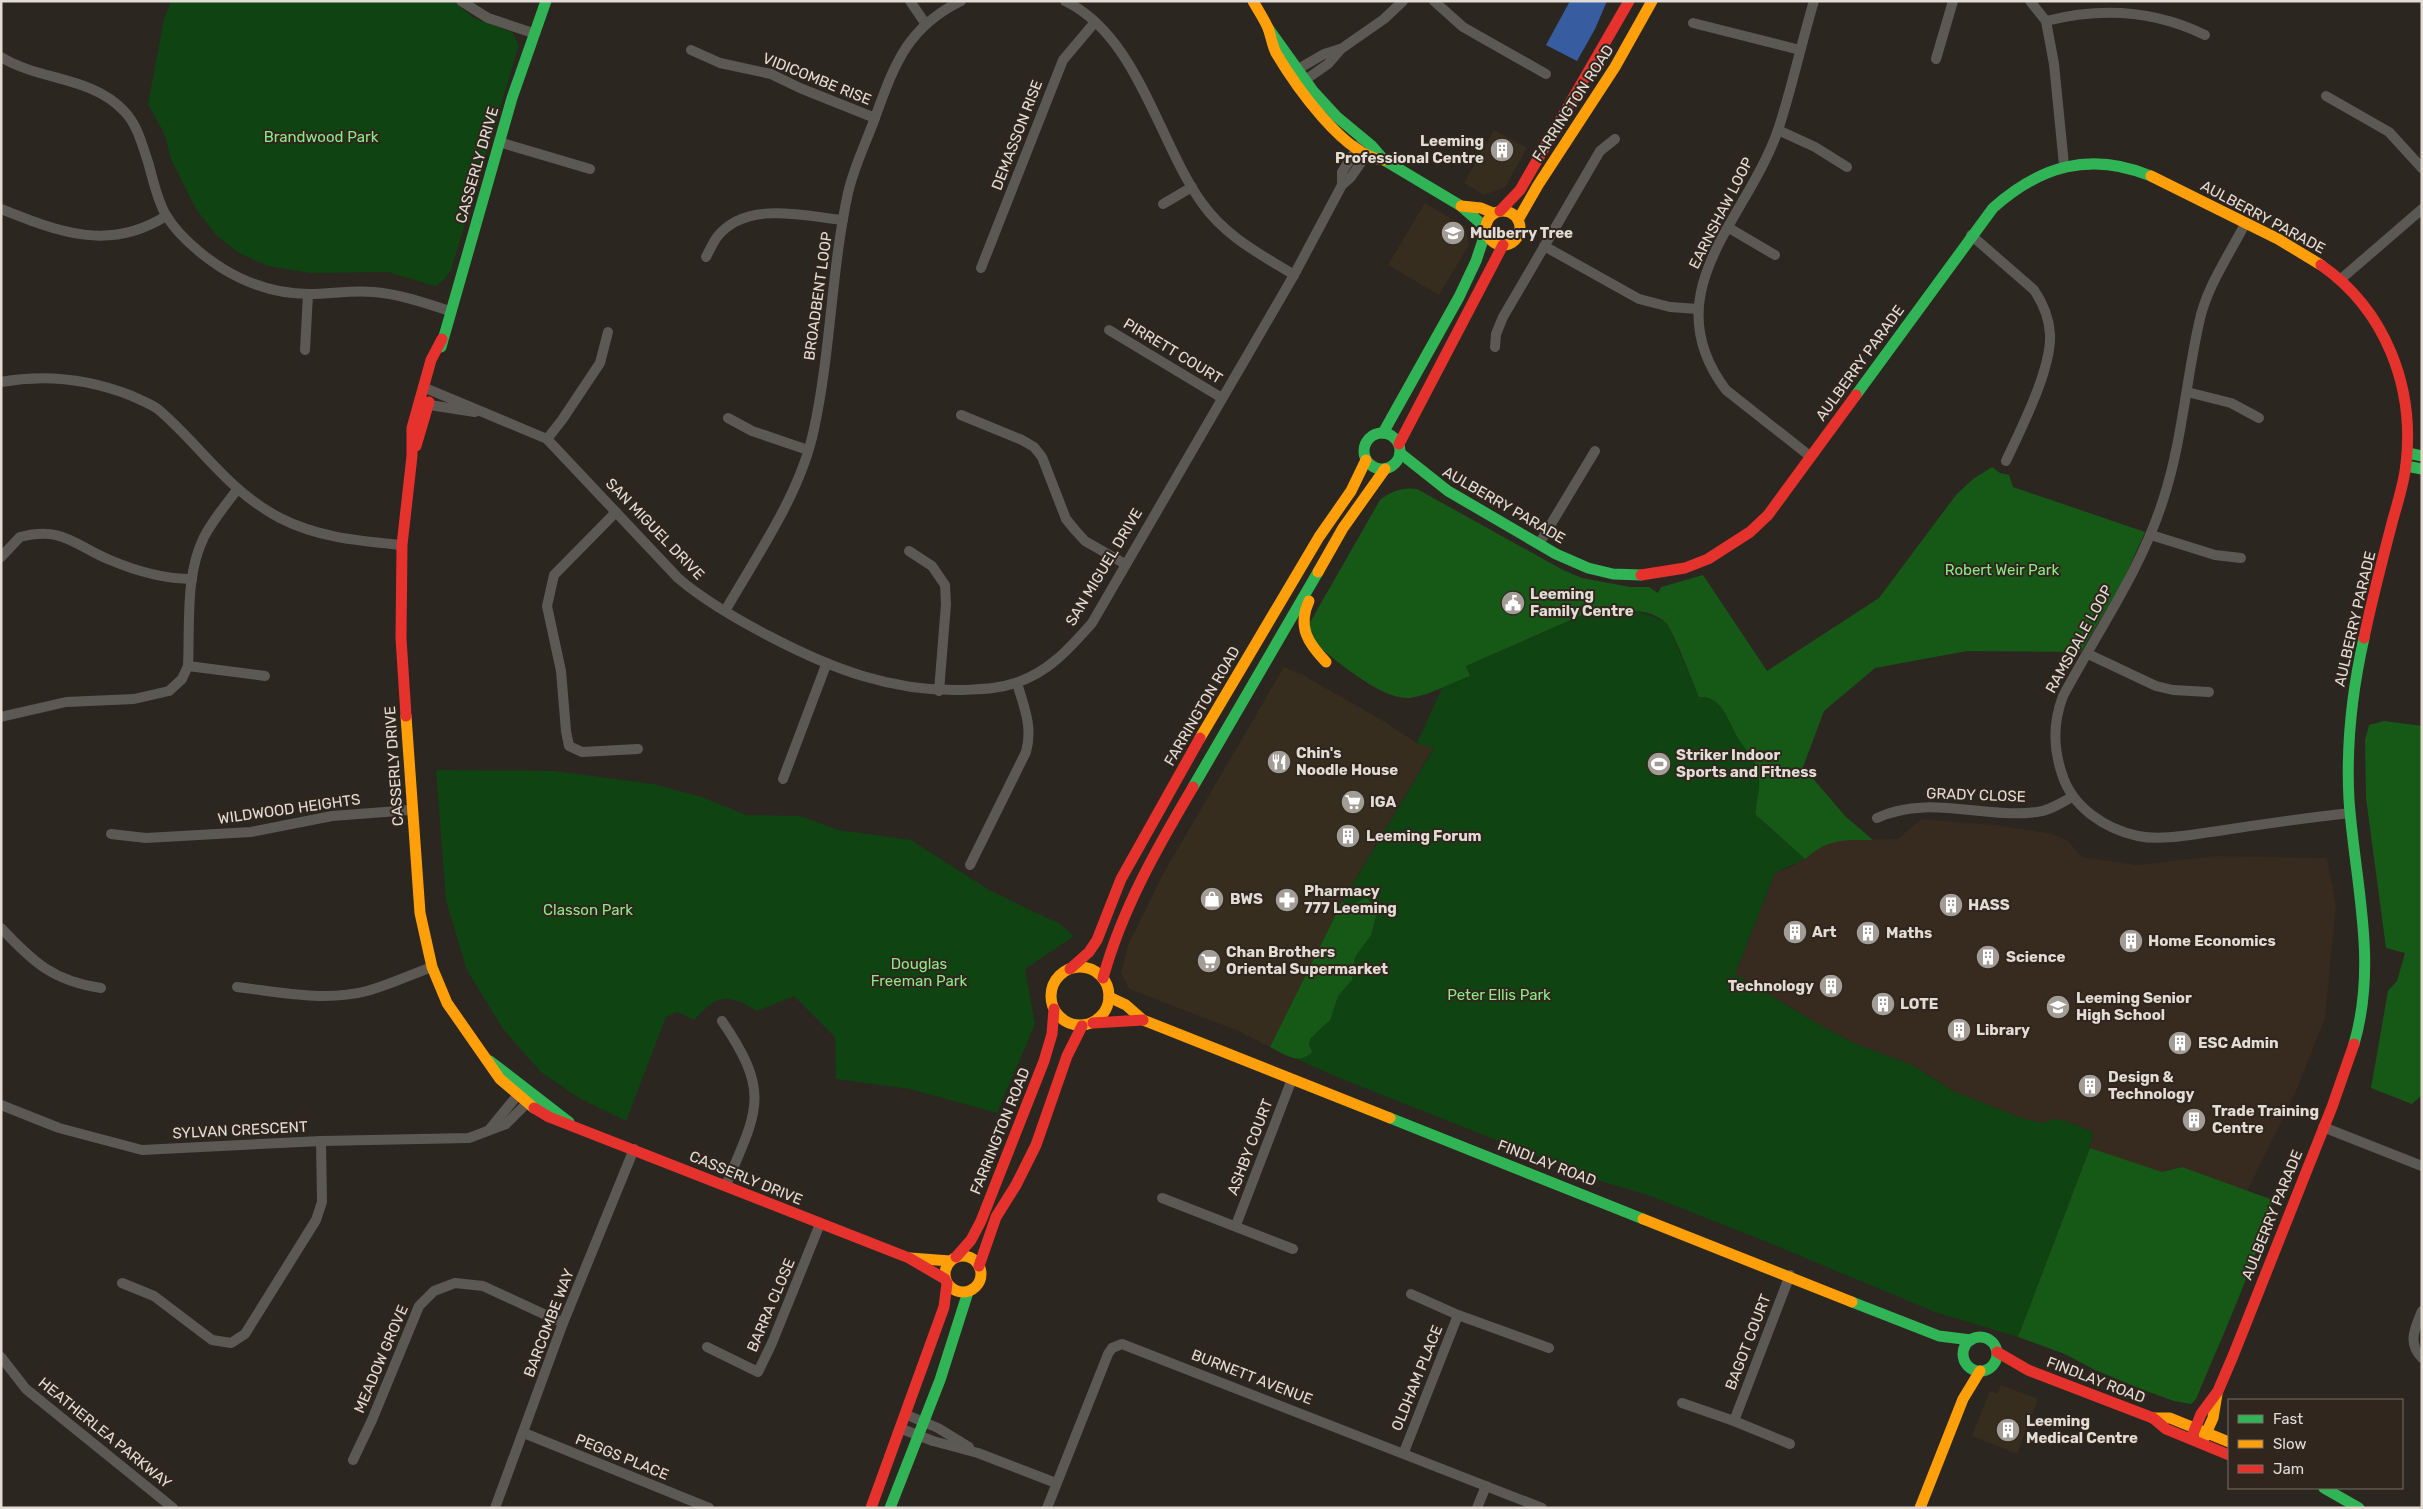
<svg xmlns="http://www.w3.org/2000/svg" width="2423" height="1509" viewBox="0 0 2423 1509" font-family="Rubik,sans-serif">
  <rect width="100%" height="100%" fill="#2c2621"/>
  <g fill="#362d1e">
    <polygon points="1494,130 1527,148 1505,187 1484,195 1464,183"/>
    <polygon points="1425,203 1465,227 1469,245 1439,295 1388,265"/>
    <polygon points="1284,667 1301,674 1380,719 1417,743 1434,747 1342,902 1270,1047 1236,1030 1129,989 1121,973 1128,945 1163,874"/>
    <polygon points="2001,1385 2038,1399 2017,1454 1972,1436 1990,1391 1997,1394"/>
  </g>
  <polygon fill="#372a1e" points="1921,819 1995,825 2049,833 2067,840 2082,857 2136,865 2215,856 2327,858 2336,905 2325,1018 2297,1089 2247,1192 2182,1167 2162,1172 2126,1161 2090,1148 2093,1132 2066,1121 2054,1119 2043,1123 2021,1118 1953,1091 1912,1065 1856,1044 1818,1024 1735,974 1775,873 1791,867 1823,846 1840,840 1898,839"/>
  <g fill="#0f4311">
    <polygon points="171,1 453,1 474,18 512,32 519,45 451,270 444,280 435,286 388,272 311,273 268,266 239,253 217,236 196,209 171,159 164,133 148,104 164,19"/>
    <path d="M1604,606l4,10c23,-9 38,-3 59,7l32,74c25,-1 30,27 40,43 8,11 16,20 20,34 3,12 0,23 -4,34l5,11 45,40 -30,14 -40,101 83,50 38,20 56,21 41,26 68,27 22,5 11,-4 12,2 27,11 -3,16 -72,189 -83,-25 -168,-70 -119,-47 -48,-14 -263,-104 -67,-30 72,-145 92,-154 -17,-5 26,-57 27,-10 -4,-10z"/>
    <path d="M436,770l118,1 99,13 49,13 44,18 54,1 38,14 73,10 78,50 71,34 14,12 -49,33 10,55 -38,89 -87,-24 -74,-10 -1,-42 -41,-41 -37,15c-30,-18 -39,-17 -63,9l-17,-8 -11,5 -40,104 -47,-23 -38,-26 -38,-43 -36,-59 -21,-69z"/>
  </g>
  <g fill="#165917">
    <path d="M1992,467l8,6 9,2 4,12 132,45 -22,49 -42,71 -114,-1 -92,17 -51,43 -21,56 43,50 27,23c-29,0 -44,-2 -68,19l-49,-44c-2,-8 5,-25 3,-38 -2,-16 -12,-25 -20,-37 -10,-16 -16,-45 -40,-43 -5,-12 -27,-69 -33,-74 -16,-15 -40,-14 -58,-7l-5,-10 -137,60 4,10c-17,6 -44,21 -62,22 -28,1 -75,-40 -96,-57l-3,-17 71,-124c12,-9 22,-13 37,-11l146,81 19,8 48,9h19l9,6 3,-6 4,-1 38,-11 64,96 112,-73 77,-103 17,-16z"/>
    <polygon points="2384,721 2422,726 2422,1095 2412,1104 2371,1088 2388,991 2397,981 2405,953 2386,948 2366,798 2365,740 2369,725"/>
    <path d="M1366,898l8,7 3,7 -6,23 -16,22 -3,23 -14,16 -8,24 -20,19 -1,6 3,7c-13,14 -28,2 -42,-5l72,-145 6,4z"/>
    <path d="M2090,1148l72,24 20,-5 91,33c-19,68 -50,134 -77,199l-5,5 -17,-3 -33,-12 -48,-20 -28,-15 -47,-17z"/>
  </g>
  <polygon fill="#385ca0" points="1570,1 1607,1 1595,29 1577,61 1546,45"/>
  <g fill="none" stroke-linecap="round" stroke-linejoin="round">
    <g stroke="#5c5854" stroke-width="10">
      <polyline points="461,1 488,18 533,33"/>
      <polyline points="910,1 925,23"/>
      <path d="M1065,1c73,35 93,141 137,202 23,33 58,51 92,72"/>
      <polyline points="1434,1 1463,27 1546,74"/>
      <polyline points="2030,1 2046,21 2054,64 2064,165"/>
      <path d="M2046,21c55,-14 108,-11 159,14"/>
      <polyline points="1693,23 1800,50"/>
      <polyline points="691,50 720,63 771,74 800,88 875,118"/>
      <path d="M1,57c39,24 90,19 123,54 13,13 18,33 24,51 5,17 9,38 18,53 14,24 48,51 74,63 21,10 46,16 69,16 21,0 43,-4 64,-2 27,2 52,11 77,19"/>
      <polyline points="1936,59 1953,1"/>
      <polyline points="1293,72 1324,54 1340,49"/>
      <polyline points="1301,83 1328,64 1341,49 1384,19 1403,1"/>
      <polyline points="2326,96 2389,132 2422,168"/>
      <polyline points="1778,130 1815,147 1847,167"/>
      <polyline points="499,142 590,169"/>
      <polyline points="1342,185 1342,172 1360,144"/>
      <polyline points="1163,204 1192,187"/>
      <path d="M1,209c58,23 108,43 165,7"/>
      <path d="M2245,224c-16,31 -39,64 -46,99 -13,58 -17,118 -35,174 -22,72 -66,133 -101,199 -10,26 -10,52 -1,78 10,33 43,55 76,62 25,5 55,-2 80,-5 44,-7 88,-13 132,-18"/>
      <polyline points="1729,228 1775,255"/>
      <path d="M1971,235l63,55c9,13 15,28 16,44 2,34 -29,95 -44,127"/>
      <polyline points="1544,246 1639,299 1670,307 1698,309"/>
      <path d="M706,257c3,-6 7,-14 11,-20 29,-37 86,-21 126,-17"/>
      <polyline points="981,268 1063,60 1095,22"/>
      <polyline points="2341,279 2422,209"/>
      <polyline points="1109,330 1222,398"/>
      <polyline points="1495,347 1496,334 1503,317 1600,151 1615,139"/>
      <polyline points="305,350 308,294"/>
      <path d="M1,382c45,-8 88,-3 131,14 8,4 20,8 27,14 43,37 68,80 121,108 39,20 80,23 122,27"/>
      <path d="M423,387l124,52 131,139c28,24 60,42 93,59 61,32 122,55 192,53 18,-1 35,-1 52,-7 33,-10 55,-35 77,-60l202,-348 48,-90 9,-8 18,-26"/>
      <polyline points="2187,392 2231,403 2259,418"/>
      <polyline points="423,404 475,412"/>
      <polyline points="961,415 1022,440 1034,447 1042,457 1066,519 1075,530 1085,541 1125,564"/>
      <polyline points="728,418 752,431 808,450"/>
      <polyline points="547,439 562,420 600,363 608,332"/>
      <path d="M1811,457l-85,-67c-74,-98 21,-170 52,-260 14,-42 23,-86 36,-129"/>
      <polyline points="616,512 554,575 547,606 561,671 566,731 569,746 582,752 638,749"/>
      <polyline points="2151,535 2215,555 2241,558"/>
      <polyline points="1539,544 1595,451"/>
      <polyline points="909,551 932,566 945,585 946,604 939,691"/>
      <path d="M1,557l19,-20c43,-11 54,8 90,23 26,11 54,19 82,19"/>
      <path d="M725,611c32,-56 76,-118 89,-182 17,-78 17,-158 34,-236 6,-27 19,-52 28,-78 19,-52 32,-88 85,-114"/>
      <polyline points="2088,654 2156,686 2173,690 2209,692"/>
      <polyline points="188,666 265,676"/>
      <path d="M1,717l65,-15 68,-3 35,-8 13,-12 6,-13c2,-41 -3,-91 16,-129 9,-17 21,-32 33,-47"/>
      <polyline points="783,779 826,665"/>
      <path d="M1877,818c51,-24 106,1 160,-6 12,-1 24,-9 35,-15"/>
      <polyline points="111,834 146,838 251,832 332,816 411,810"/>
      <path d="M970,865l56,-113c7,-25 -2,-45 -9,-69"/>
      <path d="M1,928c32,34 52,53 100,60"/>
      <path d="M237,987c42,5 88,15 130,4 22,-6 43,-16 65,-24"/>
      <path d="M722,1021c50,73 35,90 4,164"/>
      <polyline points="1,1105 59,1128 142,1150 321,1141 469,1138 506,1124 530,1100"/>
      <polyline points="2323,1127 2422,1166"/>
      <polyline points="489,1130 521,1091"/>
      <polyline points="1162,1198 1293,1249"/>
      <polyline points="1236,1225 1292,1079"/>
      <polyline points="122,1283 154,1296 212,1340 231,1343 245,1334 316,1220 322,1202 321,1141"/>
      <polyline points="1411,1294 1458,1315 1549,1348"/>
      <path d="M2422,1311c-7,17 -15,32 0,47"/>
      <polyline points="707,1347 758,1372 772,1343 820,1224"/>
      <polyline points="1,1357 26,1389 173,1508"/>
      <polyline points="1682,1403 1734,1421 1790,1444"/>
      <polyline points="907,1415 938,1428 969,1447"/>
      <polyline points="1734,1421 1790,1275"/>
      <polyline points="902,1429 933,1441 978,1453 1056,1483"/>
      <polyline points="524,1433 709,1508"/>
      <polyline points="1404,1452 1458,1315"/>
      <polyline points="353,1460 372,1420 419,1306 434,1291 455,1283 483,1286 563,1323"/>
      <polyline points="495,1508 563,1323 634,1149"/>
      <polyline points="1047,1508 1108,1354 1112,1348 1122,1344 1542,1508"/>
      <polyline points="1477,1508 1486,1486"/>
    </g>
    <g stroke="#30b455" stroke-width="11">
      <polyline points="1268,28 1313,91 1337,117 1372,146 1384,160 1461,206 1485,227"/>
      <polyline points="441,347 512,98 546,1"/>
      <path d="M1856,395l137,-187c47,-42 97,-57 158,-32"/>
      <circle cx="1382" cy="451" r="18"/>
      <polyline points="1383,433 1459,297 1476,261 1486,231"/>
      <polyline points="1400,453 1448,491 1556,554 1588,568 1613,574 1641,575"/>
      <polyline points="2408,453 2422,456"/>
      <polyline points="2406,466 2422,469"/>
      <polyline points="1193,787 1318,572"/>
      <path d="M2354,1044c24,-82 1,-161 -5,-244 -3,-55 3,-109 15,-162"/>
      <polyline points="490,1061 569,1122"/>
      <polyline points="1390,1118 1643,1219"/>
      <polyline points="1852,1302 1939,1336 1971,1340"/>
      <circle cx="1980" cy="1354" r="17"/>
      <polyline points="2324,1488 2359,1508"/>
      <polyline points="890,1508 940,1380 968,1292"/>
    </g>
    <g stroke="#ff9f0a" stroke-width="11">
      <path d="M1253,1c5,9 11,18 15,27 3,8 4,17 8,25 19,32 69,104 108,107"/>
      <polyline points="2151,176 2278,239 2321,265"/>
      <polyline points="1461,206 1481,208 1493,213"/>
      <circle cx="1503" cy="228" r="17"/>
      <polyline points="1518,220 1538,185 1615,67 1652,1"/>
      <polyline points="1318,572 1343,528 1385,469"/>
      <path d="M1309,601c-12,26 -1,42 17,61"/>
      <polyline points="406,716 420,913 432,967 447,1003 500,1079 534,1108"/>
      <polyline points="1200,738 1319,537 1351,491 1366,460"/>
      <circle cx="1080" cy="996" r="29"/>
      <polyline points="1109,997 1126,1005 1143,1020 1390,1118"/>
      <polyline points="1643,1219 1852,1302"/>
      <circle cx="963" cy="1274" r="18"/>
      <polyline points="910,1258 950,1261"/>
      <polyline points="2153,1418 2170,1418 2229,1442"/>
      <polyline points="2203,1440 2213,1418 2217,1394"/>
      <polyline points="1920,1508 1963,1399 1980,1371"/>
    </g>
    <g stroke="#e5322d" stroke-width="11">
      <polyline points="1500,211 1520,190 1629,1"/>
      <path d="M2321,265c64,45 94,121 85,199 -2,20 -9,40 -14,59 -10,38 -20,76 -28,115"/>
      <polyline points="1399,444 1503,245"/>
      <polyline points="416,446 429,402"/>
      <polyline points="1641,575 1685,568 1708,559 1750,532 1768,515 1856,395"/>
      <polyline points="406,716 401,638 402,545 412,456 412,428 431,360 442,339"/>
      <polyline points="1070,969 1089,952 1097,940 1121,879 1200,738"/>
      <path d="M1103,978c19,-69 54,-130 90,-191"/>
      <polyline points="1093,1023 1143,1020"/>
      <polyline points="534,1108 549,1117 909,1258 945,1279"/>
      <polyline points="956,1257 971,1240 981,1221 1044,1061 1052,1034 1054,1009"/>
      <polyline points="979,1266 996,1217 1016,1185 1036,1145 1067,1056 1082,1026"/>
      <polyline points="1997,1352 2028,1370 2153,1418 2166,1429 2229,1455"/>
      <polyline points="2191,1439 2201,1414 2218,1391 2233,1356 2332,1107 2354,1044"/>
      <polyline points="871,1508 944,1307 947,1283"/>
    </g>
  </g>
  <defs>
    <g id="building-disc" transform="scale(1.25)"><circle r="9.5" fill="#a29c96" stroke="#30261d"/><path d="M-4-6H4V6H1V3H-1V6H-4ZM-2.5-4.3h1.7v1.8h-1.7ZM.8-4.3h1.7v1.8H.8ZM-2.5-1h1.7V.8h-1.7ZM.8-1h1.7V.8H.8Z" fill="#fff"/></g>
    <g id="school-disc" transform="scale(1.25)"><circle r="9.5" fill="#a29c96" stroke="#30261d"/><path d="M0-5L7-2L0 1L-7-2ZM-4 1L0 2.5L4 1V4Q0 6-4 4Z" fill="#fff"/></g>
    <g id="civic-disc" transform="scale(1.25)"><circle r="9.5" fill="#a29c96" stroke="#30261d"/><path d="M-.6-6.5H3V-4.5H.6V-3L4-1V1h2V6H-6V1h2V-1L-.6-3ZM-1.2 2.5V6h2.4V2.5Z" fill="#fff"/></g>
    <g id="restaurant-disc" transform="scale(1.25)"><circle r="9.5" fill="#a29c96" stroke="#30261d"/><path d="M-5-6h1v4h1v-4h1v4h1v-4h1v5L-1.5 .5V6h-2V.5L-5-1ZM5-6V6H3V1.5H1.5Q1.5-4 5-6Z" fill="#fff"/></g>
    <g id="stadium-disc" transform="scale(1.25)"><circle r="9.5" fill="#a29c96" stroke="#30261d"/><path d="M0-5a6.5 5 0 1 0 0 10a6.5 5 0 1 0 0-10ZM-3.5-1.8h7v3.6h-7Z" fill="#fff"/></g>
    <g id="supermarket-disc" transform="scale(1.25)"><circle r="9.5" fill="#a29c96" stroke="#30261d"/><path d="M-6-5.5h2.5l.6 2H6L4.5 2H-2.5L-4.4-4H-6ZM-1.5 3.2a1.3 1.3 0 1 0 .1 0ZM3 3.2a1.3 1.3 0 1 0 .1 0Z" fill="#fff"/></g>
    <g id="shop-disc" transform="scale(1.25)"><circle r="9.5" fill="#a29c96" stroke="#30261d"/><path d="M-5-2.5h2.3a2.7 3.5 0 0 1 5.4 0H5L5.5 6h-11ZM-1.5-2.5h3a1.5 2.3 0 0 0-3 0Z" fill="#fff"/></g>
    <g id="pharmacy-disc" transform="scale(1.25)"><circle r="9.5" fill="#a29c96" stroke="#30261d"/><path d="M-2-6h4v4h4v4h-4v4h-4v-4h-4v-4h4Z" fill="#fff"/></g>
  </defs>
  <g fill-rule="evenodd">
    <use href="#building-disc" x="1502" y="150"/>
    <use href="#school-disc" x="1453" y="233"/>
    <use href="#civic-disc" x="1513" y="603"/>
    <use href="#restaurant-disc" x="1279" y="762"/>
    <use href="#stadium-disc" x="1659" y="764"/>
    <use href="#supermarket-disc" x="1353" y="802"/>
    <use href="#building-disc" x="1348" y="836"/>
    <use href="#shop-disc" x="1212" y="899"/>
    <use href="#pharmacy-disc" x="1287" y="900"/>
    <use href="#building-disc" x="1951" y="905"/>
    <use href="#building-disc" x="1795" y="932"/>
    <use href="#building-disc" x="1868" y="933"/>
    <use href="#building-disc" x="2131" y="941"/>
    <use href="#building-disc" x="1988" y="957"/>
    <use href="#supermarket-disc" x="1209" y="961"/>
    <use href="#building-disc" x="1831" y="986"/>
    <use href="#building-disc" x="1883" y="1004"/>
    <use href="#school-disc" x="2058" y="1007"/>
    <use href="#building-disc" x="1959" y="1030"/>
    <use href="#building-disc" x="2180" y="1043"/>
    <use href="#building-disc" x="2090" y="1086"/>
    <use href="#building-disc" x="2194" y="1120"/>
    <use href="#building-disc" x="2008" y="1430"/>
  </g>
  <g text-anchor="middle" stroke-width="4" stroke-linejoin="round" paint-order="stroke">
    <g font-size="15" fill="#e2dcd5" stroke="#30261d">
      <text transform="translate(817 79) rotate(22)" y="5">VIDICOMBE RISE</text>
      <text transform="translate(1573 103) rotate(-57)" y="5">FARRINGTON ROAD</text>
      <text transform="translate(1017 135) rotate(-69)" y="5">DEMASSON RISE</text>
      <text transform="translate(477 165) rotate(-74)" y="5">CASSERLY DRIVE</text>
      <text transform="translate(1721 213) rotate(-63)" y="5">EARNSHAW LOOP</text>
      <text transform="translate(2263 217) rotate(28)" y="5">AULBERRY PARADE</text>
      <text transform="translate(818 296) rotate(-82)" y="5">BROADBENT LOOP</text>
      <text transform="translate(1173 351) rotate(31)" y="5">PIRRETT COURT</text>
      <text transform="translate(1860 363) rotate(-54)" y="5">AULBERRY PARADE</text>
      <text transform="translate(1504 505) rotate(30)" y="5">AULBERRY PARADE</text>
      <text transform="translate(655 529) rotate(46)" y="5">SAN MIGUEL DRIVE</text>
      <text transform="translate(1104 567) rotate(-59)" y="5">SAN MIGUEL DRIVE</text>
      <text transform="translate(2355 619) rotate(-77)" y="5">AULBERRY PARADE</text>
      <text transform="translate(2079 639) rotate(-61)" y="5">RAMSDALE LOOP</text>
      <text transform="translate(1202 706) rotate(-60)" y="5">FARRINGTON ROAD</text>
      <text transform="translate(394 766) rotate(-94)" y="5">CASSERLY DRIVE</text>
      <text transform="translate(1976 795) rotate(2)" y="5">GRADY CLOSE</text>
      <text transform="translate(289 809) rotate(-8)" y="5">WILDWOOD HEIGHTS</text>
      <text transform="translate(240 1130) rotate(-3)" y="5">SYLVAN CRESCENT</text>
      <text transform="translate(1000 1131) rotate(-68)" y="5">FARRINGTON ROAD</text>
      <text transform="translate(1250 1147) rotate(-69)" y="5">ASHBY COURT</text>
      <text transform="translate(1547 1163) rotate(21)" y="5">FINDLAY ROAD</text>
      <text transform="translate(746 1178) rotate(22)" y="5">CASSERLY DRIVE</text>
      <text transform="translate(2272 1215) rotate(-68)" y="5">AULBERRY PARADE</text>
      <text transform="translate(771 1305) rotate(-67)" y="5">BARRA CLOSE</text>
      <text transform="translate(549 1323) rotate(-69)" y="5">BARCOMBE WAY</text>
      <text transform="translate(1748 1342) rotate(-69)" y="5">BAGOT COURT</text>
      <text transform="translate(381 1359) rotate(-67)" y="5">MEADOW GROVE</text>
      <text transform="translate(1252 1377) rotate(21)" y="5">BURNETT AVENUE</text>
      <text transform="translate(1417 1378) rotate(-68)" y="5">OLDHAM PLACE</text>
      <text transform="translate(2096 1380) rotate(21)" y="5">FINDLAY ROAD</text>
      <text transform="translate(105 1433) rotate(39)" y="5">HEATHERLEA PARKWAY</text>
      <text transform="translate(622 1457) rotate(22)" y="5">PEGGS PLACE</text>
    </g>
    <g font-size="15" fill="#8bea88" stroke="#30261d">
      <text x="321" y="142">Brandwood Park</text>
      <text x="2002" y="575">Robert Weir Park</text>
      <text x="588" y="915">Classon Park</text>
      <text x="919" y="969">Douglas<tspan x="919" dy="17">Freeman Park</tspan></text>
      <text x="1499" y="1000">Peter Ellis Park</text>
    </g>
    <g font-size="15" font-weight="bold" fill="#e2dcd5" stroke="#30261d" text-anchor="start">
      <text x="1484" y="146" text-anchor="end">Leeming<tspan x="1484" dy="17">Professional Centre</tspan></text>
      <text x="1470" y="238">Mulberry Tree</text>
      <text x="1530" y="599">Leeming<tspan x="1530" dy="17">Family Centre</tspan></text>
      <text x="1296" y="758">Chin's<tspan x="1296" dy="17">Noodle House</tspan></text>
      <text x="1676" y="760">Striker Indoor<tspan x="1676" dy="17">Sports and Fitness</tspan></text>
      <text x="1370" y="807">IGA</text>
      <text x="1366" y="841">Leeming Forum</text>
      <text x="1304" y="896">Pharmacy<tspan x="1304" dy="17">777 Leeming</tspan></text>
      <text x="1230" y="904">BWS</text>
      <text x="1968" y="910">HASS</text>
      <text x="1812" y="937">Art</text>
      <text x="1886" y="938">Maths</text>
      <text x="2148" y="946">Home Economics</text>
      <text x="1226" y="957">Chan Brothers<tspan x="1226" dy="17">Oriental Supermarket</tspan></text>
      <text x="2006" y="962">Science</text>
      <text x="1814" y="991" text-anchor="end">Technology</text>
      <text x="2076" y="1003">Leeming Senior<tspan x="2076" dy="17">High School</tspan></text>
      <text x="1900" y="1009">LOTE</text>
      <text x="1976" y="1035">Library</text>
      <text x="2198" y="1048">ESC Admin</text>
      <text x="2108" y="1082">Design &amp;<tspan x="2108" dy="17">Technology</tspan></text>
      <text x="2212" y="1116">Trade Training<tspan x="2212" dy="17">Centre</tspan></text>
      <text x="2026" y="1426">Leeming<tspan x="2026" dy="17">Medical Centre</tspan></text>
    </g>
  </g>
  <rect width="2423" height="1509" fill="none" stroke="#e2dcd5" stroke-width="5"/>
  <rect x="2228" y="1399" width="175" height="90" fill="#30261d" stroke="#776f67"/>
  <rect x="2238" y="1415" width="25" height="8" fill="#30b455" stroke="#776f67"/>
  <text x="2273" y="1424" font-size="15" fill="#e2dcd5">Fast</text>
  <rect x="2238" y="1440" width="25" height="8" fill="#ff9f0a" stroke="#776f67"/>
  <text x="2273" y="1449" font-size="15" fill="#e2dcd5">Slow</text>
  <rect x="2238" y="1465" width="25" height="8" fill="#e5322d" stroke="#776f67"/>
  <text x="2273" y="1474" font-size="15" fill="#e2dcd5">Jam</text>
</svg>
